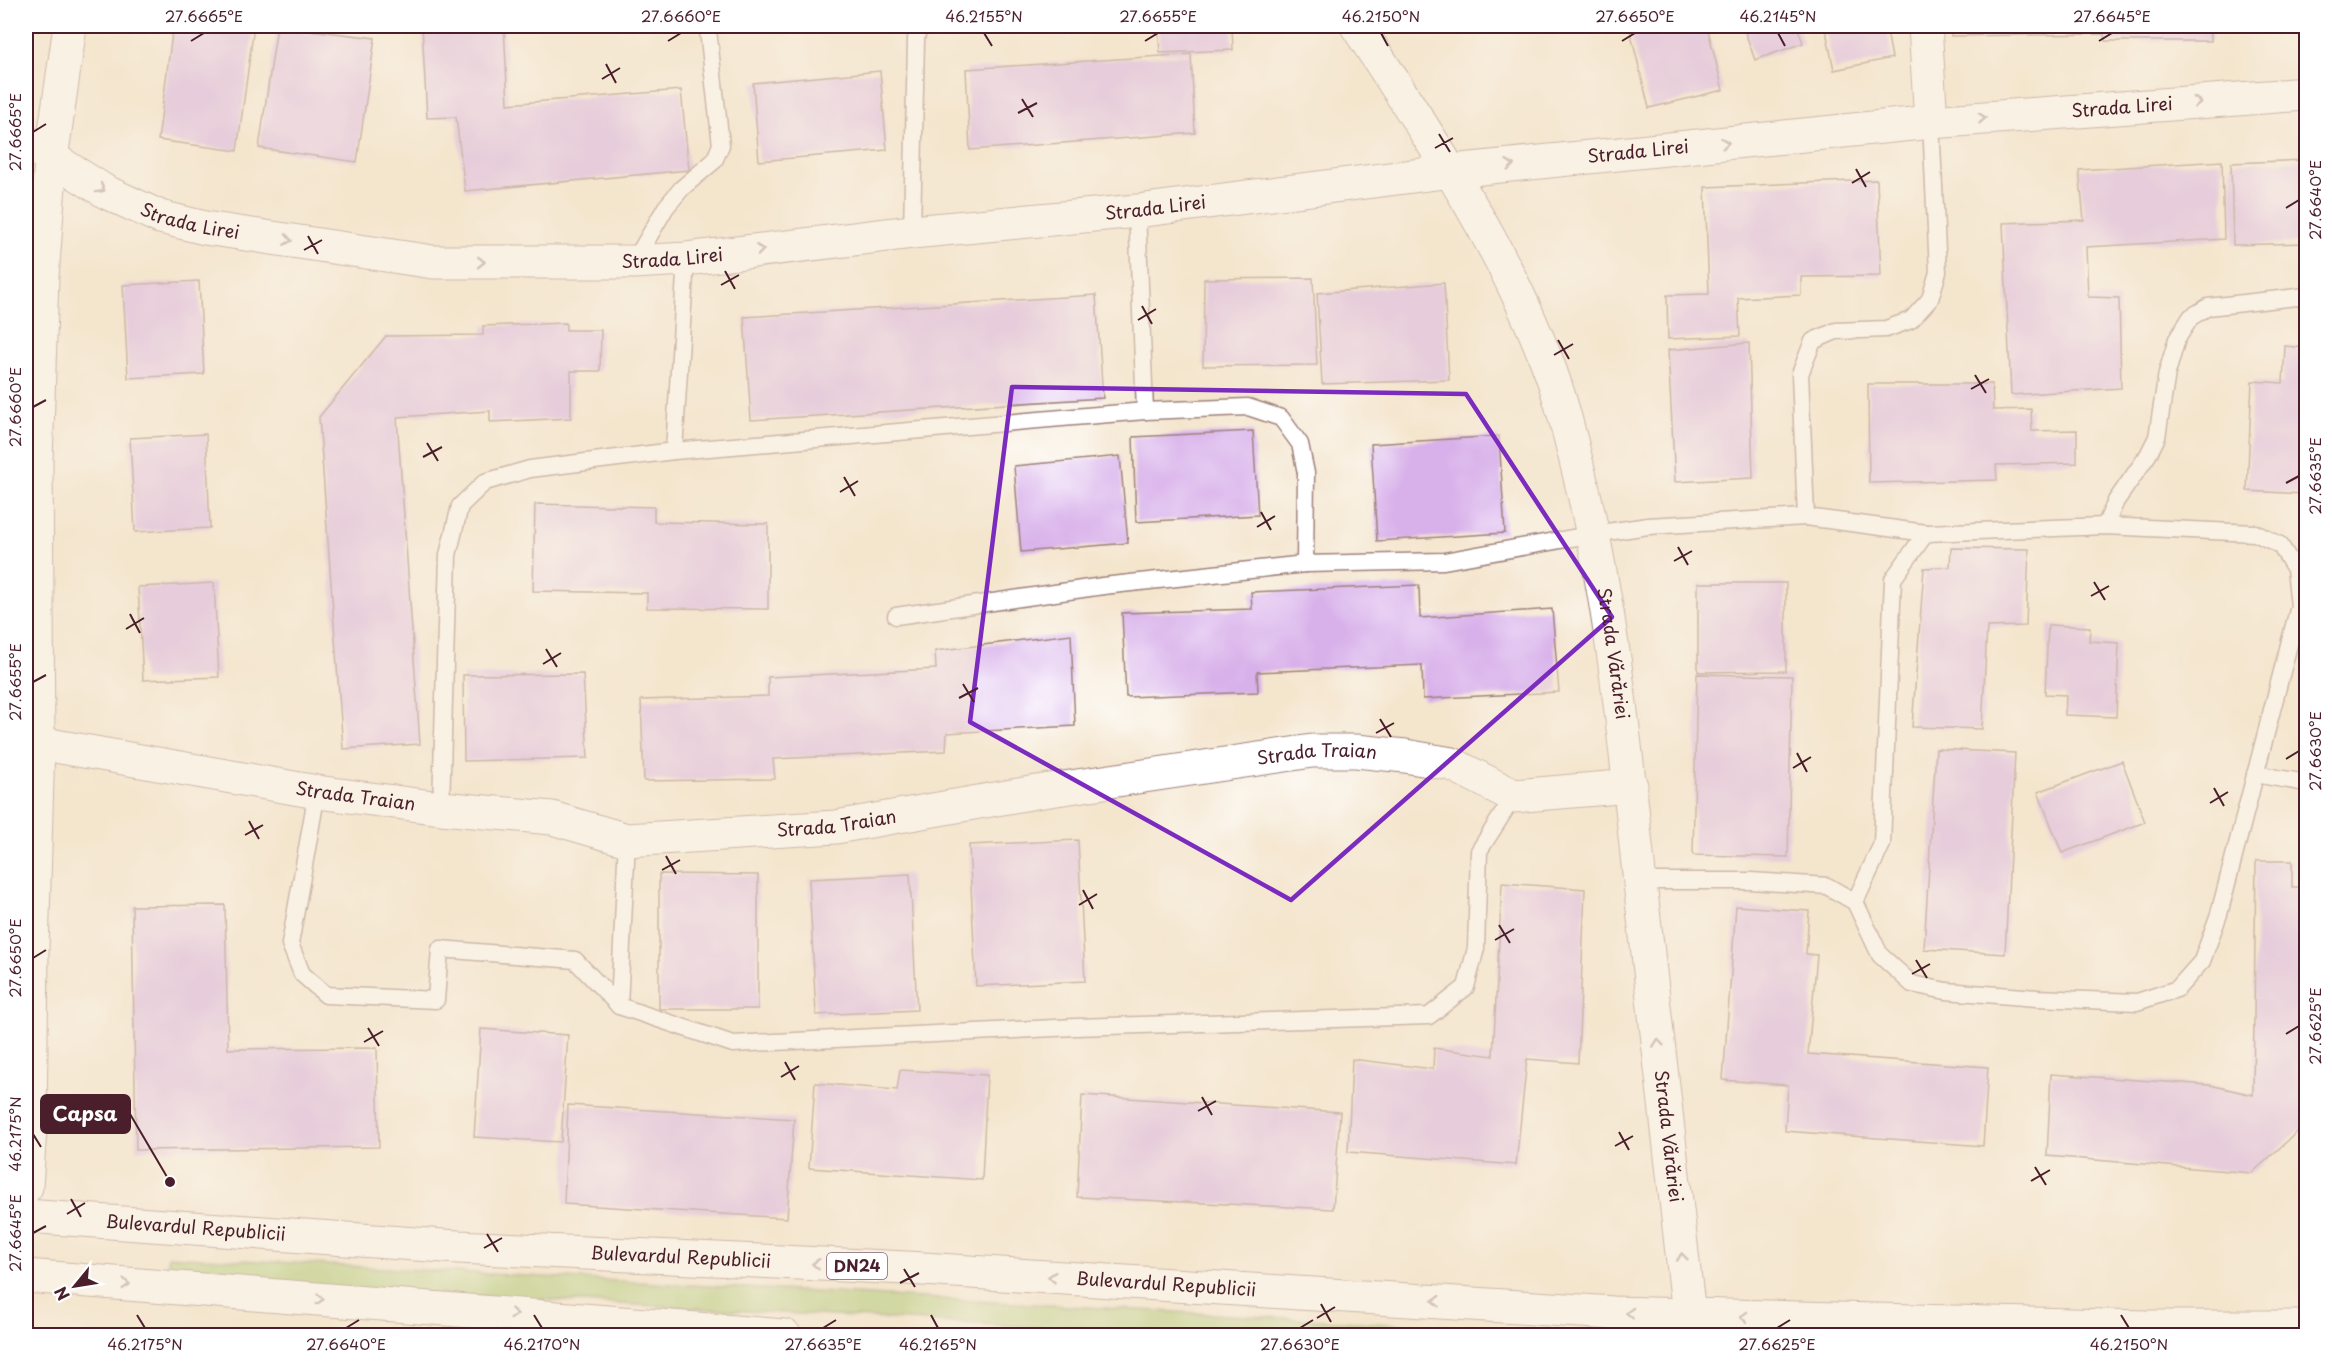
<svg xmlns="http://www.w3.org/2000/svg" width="2332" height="1361" viewBox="0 0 2332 1361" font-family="'Playpen Sans',sans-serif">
  <rect width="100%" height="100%" fill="#fff"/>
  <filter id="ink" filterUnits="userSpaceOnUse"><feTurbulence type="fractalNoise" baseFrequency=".0167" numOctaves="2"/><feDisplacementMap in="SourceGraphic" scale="12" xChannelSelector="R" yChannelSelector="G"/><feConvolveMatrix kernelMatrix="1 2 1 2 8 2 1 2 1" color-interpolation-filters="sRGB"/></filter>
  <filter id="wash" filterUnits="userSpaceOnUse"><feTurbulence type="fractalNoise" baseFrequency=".008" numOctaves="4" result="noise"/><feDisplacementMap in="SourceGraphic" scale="24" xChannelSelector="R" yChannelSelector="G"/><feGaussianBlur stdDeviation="1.35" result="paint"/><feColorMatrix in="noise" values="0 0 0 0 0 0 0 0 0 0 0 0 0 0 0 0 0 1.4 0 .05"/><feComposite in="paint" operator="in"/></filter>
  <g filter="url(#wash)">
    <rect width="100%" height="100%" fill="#f4e5cd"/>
    <polygon fill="#a9c870" stroke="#7a744e" stroke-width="1.5" points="168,1256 1462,1328 1462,1336 1182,1335 167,1279"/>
    <g id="blocks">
      <g fill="#d8b0ea">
        <polygon points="173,26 254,26 237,151 158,140"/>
        <polygon points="277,26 375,38 357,162 259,148"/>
        <polygon points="422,26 504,26 508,104 681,90 689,170 465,191 456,117 427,118"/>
        <polygon points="1158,26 1232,26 1233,50 1160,53"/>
        <polygon points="1650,26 1707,26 1723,90 1649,108 1630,30"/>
        <polygon points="1743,26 1797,26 1803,43 1755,60"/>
        <polygon points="1825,26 1886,26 1892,58 1834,70"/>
        <polygon points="1951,26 2211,26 2211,41 2105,41 2104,34 1951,36"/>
        <polygon points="1191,54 1195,133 970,150 966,69"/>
        <polygon points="880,71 887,150 759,161 753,83"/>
        <polygon points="2306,160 2306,243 2233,245 2231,163"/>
        <polygon points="2222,161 2224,239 2086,247 2088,297 2119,298 2121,388 2011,395 2003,223 2084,220 2079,170"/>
        <polygon points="1877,180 1881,276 1801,277 1801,295 1738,298 1740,336 1668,339 1667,295 1709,294 1705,187"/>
        <polygon points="1313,278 1317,365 1203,366 1204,279"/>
        <polygon points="199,281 204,374 128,378 123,285"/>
        <polygon points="1444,283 1449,380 1322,384 1317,293"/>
        <polygon points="1096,295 1103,398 751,420 744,317"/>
        <polygon points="566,323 566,330 601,330 600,371 571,371 571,418 490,422 490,411 397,417 420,744 343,749 319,417 386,336 483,335 483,326"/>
        <polygon points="1749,343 1753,478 1675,482 1668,350"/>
        <polygon points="2285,346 2306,348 2306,494 2247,491 2252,381 2283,383"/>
        <polygon points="1868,384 1992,384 1993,410 2031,409 2032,431 2077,430 2077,463 1996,465 1997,480 1869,483"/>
        <polygon points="1253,431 1258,515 1136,522 1133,437"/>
        <polygon points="206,434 210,528 135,532 130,438"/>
        <polygon points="1499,436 1505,533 1377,541 1371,444"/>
        <polygon points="1120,456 1128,543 1021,552 1014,466"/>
        <polygon points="535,504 654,507 654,522 768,524 768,609 647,608 647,593 533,591"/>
        <polygon points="1951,548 2029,549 2026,626 1987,627 1982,729 1912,727 1924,568 1950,567"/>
        <polygon points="214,583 219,677 143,680 138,587"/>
        <polygon points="1698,583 1786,583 1786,671 1698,672"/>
        <polygon points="1419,585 1420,618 1552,609 1559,692 1423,699 1422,665 1257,672 1258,692 1126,697 1122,613 1252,609 1251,592"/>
        <polygon points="2048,625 2090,627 2089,641 2119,643 2116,717 2065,715 2066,695 2045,694"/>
        <polygon points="1071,634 1075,726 947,733 946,751 773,759 775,779 644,781 641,700 768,696 768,677 936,669 935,651"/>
        <polygon points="583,674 588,758 464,761 463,675"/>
        <polygon points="1697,674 1792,676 1788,857 1693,855"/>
        <polygon points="1936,749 2015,753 2005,954 1924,949"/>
        <polygon points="2122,761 2145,822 2062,853 2038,792"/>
        <polygon points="1078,840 1085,981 976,986 969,845"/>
        <polygon points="2256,861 2292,861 2292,887 2306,887 2306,1124 2252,1173 2047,1156 2051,1074 2210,1085 2253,1095"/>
        <polygon points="659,874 758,875 758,1009 659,1009"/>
        <polygon points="910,874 917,1010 816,1015 809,879"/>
        <polygon points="1502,883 1585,889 1578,1063 1527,1059 1516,1165 1348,1152 1352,1059 1433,1069 1434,1048 1493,1056"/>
        <polygon points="225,905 228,1049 377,1048 379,1147 136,1150 132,906"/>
        <polygon points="1736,906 1809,911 1806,954 1817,955 1808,1054 1988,1067 1983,1146 1785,1131 1788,1085 1723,1080"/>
        <polygon points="481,1029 568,1035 561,1142 474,1137"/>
        <polygon points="900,1070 987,1075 982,1180 809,1168 815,1083 897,1090"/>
        <polygon points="1082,1095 1340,1112 1333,1209 1077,1197"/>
        <polygon points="568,1105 794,1119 787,1218 564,1204"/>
      </g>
    </g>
  </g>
  <g filter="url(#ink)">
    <use href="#blocks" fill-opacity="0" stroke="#9f827c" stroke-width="1.5"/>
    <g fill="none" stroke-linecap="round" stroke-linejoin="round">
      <g stroke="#9f827c" stroke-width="19">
        <g id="service">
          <polyline points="1137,211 1145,411 1248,407 1281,418 1300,444 1306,473 1305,564 1444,561 1594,534 1648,526 1806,517 1926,533"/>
          <polyline points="912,232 916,39 919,26"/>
          <polyline points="634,262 666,207 682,188 714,161 721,145 708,30 704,26"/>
          <polyline points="674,451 1145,411"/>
          <polyline points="1806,517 1800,374 1813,341 1836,331 1886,329 1911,320 1930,299 1938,272 1931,122"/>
          <polygon points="2105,526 2255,533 2280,545 2295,569 2299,606 2219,914 2202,961 2177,989 2137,1002 2037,998 1946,991 1912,984 1880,955 1855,902 1882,844 1893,579 1926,533"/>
          <polyline points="2105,526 2116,501 2148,455 2157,437 2167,373 2177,339 2191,317 2208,307 2306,296"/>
          <polyline points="896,616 1103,586 1305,564"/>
          <polyline points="2255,774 2306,783"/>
          <polyline points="317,792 290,944 302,974 326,995 436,1000 440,949 575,960 619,1006 733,1044 1075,1027 1429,1016 1466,987 1476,948 1479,851 1514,796"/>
          <polyline points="441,808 448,555 460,506 485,482 530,469 674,451 686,259"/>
          <polyline points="1639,881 1751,881 1827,886 1855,902"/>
          <polyline points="619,1006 627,840"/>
        </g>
      </g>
      <g stroke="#9f827c" stroke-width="35">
        <g id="minor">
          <path id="s1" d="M1357,26c70,107 144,215 190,336 14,36 23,74 32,111 34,137 46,271 61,410 15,144 32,288 49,432v21"/>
          <polyline points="1925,26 1931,122"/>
          <path id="s2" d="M26,142l80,50 54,25 45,11 228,34h201l52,-3 226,-27 225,-21 315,-40 479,-49 375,-28"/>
          <path id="s3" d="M38,743l279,49 124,16 111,10 75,22 209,-13 194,-34 282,-42h44l49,5 47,8 62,32 117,-10"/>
          <polyline points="26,1187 30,1130 32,952 38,743 36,462 42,277 51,159 70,26"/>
        </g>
      </g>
      <g stroke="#9f827c" stroke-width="35">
        <g id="primary">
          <path id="s4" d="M26,1216l432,31 449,21 706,45 533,14h160"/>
          <polyline points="26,1276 785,1336"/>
        </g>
      </g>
      <use href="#service" stroke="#fff" stroke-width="16"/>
      <use href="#minor" stroke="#fff" stroke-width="33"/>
      <use href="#primary" stroke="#fff" stroke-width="33"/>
    </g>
    <defs><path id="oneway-chevron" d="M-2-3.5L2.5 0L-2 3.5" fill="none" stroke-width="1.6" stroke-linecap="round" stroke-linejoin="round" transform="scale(1.5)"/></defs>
    <g stroke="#ae9aa0">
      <use href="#oneway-chevron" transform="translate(2197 102) rotate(-4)"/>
      <use href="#oneway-chevron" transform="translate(1982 118) rotate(-4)"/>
      <use href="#oneway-chevron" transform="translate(1725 143) rotate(-6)"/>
      <use href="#oneway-chevron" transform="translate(1510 165) rotate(-6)"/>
      <use href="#oneway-chevron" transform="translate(101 189) rotate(29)"/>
      <use href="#oneway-chevron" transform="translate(288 240) rotate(9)"/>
      <use href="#oneway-chevron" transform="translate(760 250) rotate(-7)"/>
      <use href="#oneway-chevron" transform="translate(481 262)"/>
      <use href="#oneway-chevron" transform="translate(1658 1043) rotate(-96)"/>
      <use href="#oneway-chevron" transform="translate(1682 1257) rotate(-97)"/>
      <use href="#oneway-chevron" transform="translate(816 1264) rotate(-177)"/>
      <use href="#oneway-chevron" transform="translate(1052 1277) rotate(-176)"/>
      <use href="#oneway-chevron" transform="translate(126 1284) rotate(5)"/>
      <use href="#oneway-chevron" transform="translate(320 1299) rotate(4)"/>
      <use href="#oneway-chevron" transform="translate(1436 1301) rotate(-176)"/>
      <use href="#oneway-chevron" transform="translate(1630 1313) rotate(-178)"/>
      <use href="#oneway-chevron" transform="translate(514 1314) rotate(4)"/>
      <use href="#oneway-chevron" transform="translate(1744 1317) rotate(-178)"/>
    </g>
  </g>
  <path d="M0 0H2332V1361H0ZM1012,387l454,7 146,223 -321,283 -321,-178z" fill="#f4e5cd" fill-opacity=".55" fill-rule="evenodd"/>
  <path fill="none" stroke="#7b2cbf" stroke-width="4.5" stroke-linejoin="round" d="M1012,387l454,7 146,223 -321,283 -321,-178z"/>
  <path fill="none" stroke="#4a1f2b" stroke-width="2" d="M984,33l8,13M1381,33l7,13M1778,33l7,13M191,41l13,-8M668,41l13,-8M1145,41l13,-8M1622,41l13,-8M2099,41l13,-8M606,64l10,19M602,79l18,-11M1022,99l11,18M1018,113l19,-10M33,132l13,-8M1439,134l11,18M1435,148l18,-10M1856,169l10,18M1852,183l18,-11M2286,208l13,-8M308,236l10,18M304,250l18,-10M725,271l10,18M721,285l18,-10M1142,306l10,18M1138,320l18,-11M1558,340l11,19M1554,355l19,-11M1975,375l11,18M1971,389l18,-10M33,407l13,-7M427,443l11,18M423,457l19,-10M844,477l11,19M2286,483l13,-7M840,492l18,-11M1261,512l10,18M1257,527l18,-11M1678,547l10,18M1674,561l18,-10M2094,582l11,18M2091,596l18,-10M130,614l10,19M126,629l18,-11M546,649l11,18M543,664l18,-11M33,682l13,-7M963,684l11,18M959,698l19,-10M1380,719l11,18M1376,733l18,-10M1797,753l10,19M2286,759l13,-8M1793,768l18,-11M2214,788l10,18M2210,803l18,-11M249,821l10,18M245,835l18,-10M666,856l10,18M662,870l18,-10M1083,890l10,19M1079,905l18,-11M1499,925l11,18M1495,940l19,-11M33,958l13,-8M1916,960l11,18M1912,974l18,-10M368,1028l11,18M2286,1034l13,-8M364,1042l19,-11M785,1062l10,18M781,1077l18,-11M1202,1097l10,18M1198,1111l18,-10M1619,1132l10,18M33,1134l8,13M1615,1146l18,-10M2035,1167l11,18M2031,1181l19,-11M71,1199l10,18M67,1214l18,-11M33,1233l13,-7M487,1234l11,18M484,1248l18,-10M904,1269l11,18M900,1283l19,-10M1321,1304l10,18M137,1315l8,13M534,1315l8,13M931,1315l7,13M2121,1315l8,13M1317,1318l18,-11M346,1328l13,-8M823,1328l13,-8M1300,1328l13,-8M1777,1328l13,-8"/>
  <g text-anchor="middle" stroke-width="4.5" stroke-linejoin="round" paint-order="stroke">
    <rect fill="#fff" stroke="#80626b" stroke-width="1.5" x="827" y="1253" width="60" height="26" rx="4.5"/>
    <g font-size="16" font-weight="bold" fill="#4a1f2b">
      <text x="857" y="1272">DN24</text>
    </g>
    <g font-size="18" fill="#4a1f2b" stroke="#fff">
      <text dy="6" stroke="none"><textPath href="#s2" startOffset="2128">Strada Lirei</textPath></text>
      <text dy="6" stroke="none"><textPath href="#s2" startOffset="1642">Strada Lirei</textPath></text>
      <text dy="6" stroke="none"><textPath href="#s2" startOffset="1156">Strada Lirei</textPath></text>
      <text dy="6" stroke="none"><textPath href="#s2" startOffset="184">Strada Lirei</textPath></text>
      <text dy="6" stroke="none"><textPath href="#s2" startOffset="670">Strada Lirei</textPath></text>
      <text dy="6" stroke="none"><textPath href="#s1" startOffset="686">Strada Vărăriei</textPath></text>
      <text dy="6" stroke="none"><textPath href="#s3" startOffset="1294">Strada Traian</textPath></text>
      <text dy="6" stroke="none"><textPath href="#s3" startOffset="322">Strada Traian</textPath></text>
      <text dy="6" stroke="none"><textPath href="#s3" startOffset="808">Strada Traian</textPath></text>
      <text dy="6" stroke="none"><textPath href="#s1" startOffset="1172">Strada Vărăriei</textPath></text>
      <text dy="6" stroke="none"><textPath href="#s4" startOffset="170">Bulevardul Republicii</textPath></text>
      <text dy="6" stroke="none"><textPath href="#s4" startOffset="656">Bulevardul Republicii</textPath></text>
      <text dy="6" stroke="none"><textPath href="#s4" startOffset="1142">Bulevardul Republicii</textPath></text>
    </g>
  </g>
  <path fill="none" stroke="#4a1f2b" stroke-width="2" d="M170 1182L130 1114"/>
  <circle fill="#4a1f2b" stroke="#fff" stroke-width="2" cx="170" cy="1182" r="6"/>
  <rect fill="#4a1f2b" stroke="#4a1f2b" stroke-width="2" x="41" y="1095" width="89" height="38" rx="6"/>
  <g font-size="20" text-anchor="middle" font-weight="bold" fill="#fff">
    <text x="85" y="1121">Capsa</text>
  </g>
  <rect width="2332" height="1361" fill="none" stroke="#fff" stroke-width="66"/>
  <g transform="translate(75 1286) rotate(240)" stroke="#ffffff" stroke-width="4.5" paint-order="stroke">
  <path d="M0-4.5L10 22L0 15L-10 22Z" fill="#4a1f2b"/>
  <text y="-9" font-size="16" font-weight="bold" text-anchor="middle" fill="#4a1f2b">N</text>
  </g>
  <rect x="33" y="33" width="2266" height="1295" fill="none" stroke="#4a1f2b" stroke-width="2"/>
  <g font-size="15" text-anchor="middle" fill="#4a1f2b">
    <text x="204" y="22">27.6665°E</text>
    <text x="681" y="22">27.6660°E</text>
    <text x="984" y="22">46.2155°N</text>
    <text x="1158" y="22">27.6655°E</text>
    <text x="1381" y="22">46.2150°N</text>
    <text x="1635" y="22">27.6650°E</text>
    <text x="1778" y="22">46.2145°N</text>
    <text x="2112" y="22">27.6645°E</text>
    <text transform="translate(16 132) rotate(-90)" y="5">27.6665°E</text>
    <text transform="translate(2316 200) rotate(-90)" y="5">27.6640°E</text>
    <text transform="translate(16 407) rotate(-90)" y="5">27.6660°E</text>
    <text transform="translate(2316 476) rotate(-90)" y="5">27.6635°E</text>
    <text transform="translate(16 682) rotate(-90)" y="5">27.6655°E</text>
    <text transform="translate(2316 751) rotate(-90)" y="5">27.6630°E</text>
    <text transform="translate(16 958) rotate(-90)" y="5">27.6650°E</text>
    <text transform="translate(2316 1026) rotate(-90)" y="5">27.6625°E</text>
    <text transform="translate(16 1134) rotate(-90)" y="5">46.2175°N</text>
    <text transform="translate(16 1233) rotate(-90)" y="5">27.6645°E</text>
    <text x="145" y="1350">46.2175°N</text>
    <text x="346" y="1350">27.6640°E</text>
    <text x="542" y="1350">46.2170°N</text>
    <text x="823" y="1350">27.6635°E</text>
    <text x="938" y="1350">46.2165°N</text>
    <text x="1300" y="1350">27.6630°E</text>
    <text x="1777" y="1350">27.6625°E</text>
    <text x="2129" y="1350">46.2150°N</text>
  </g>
</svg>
